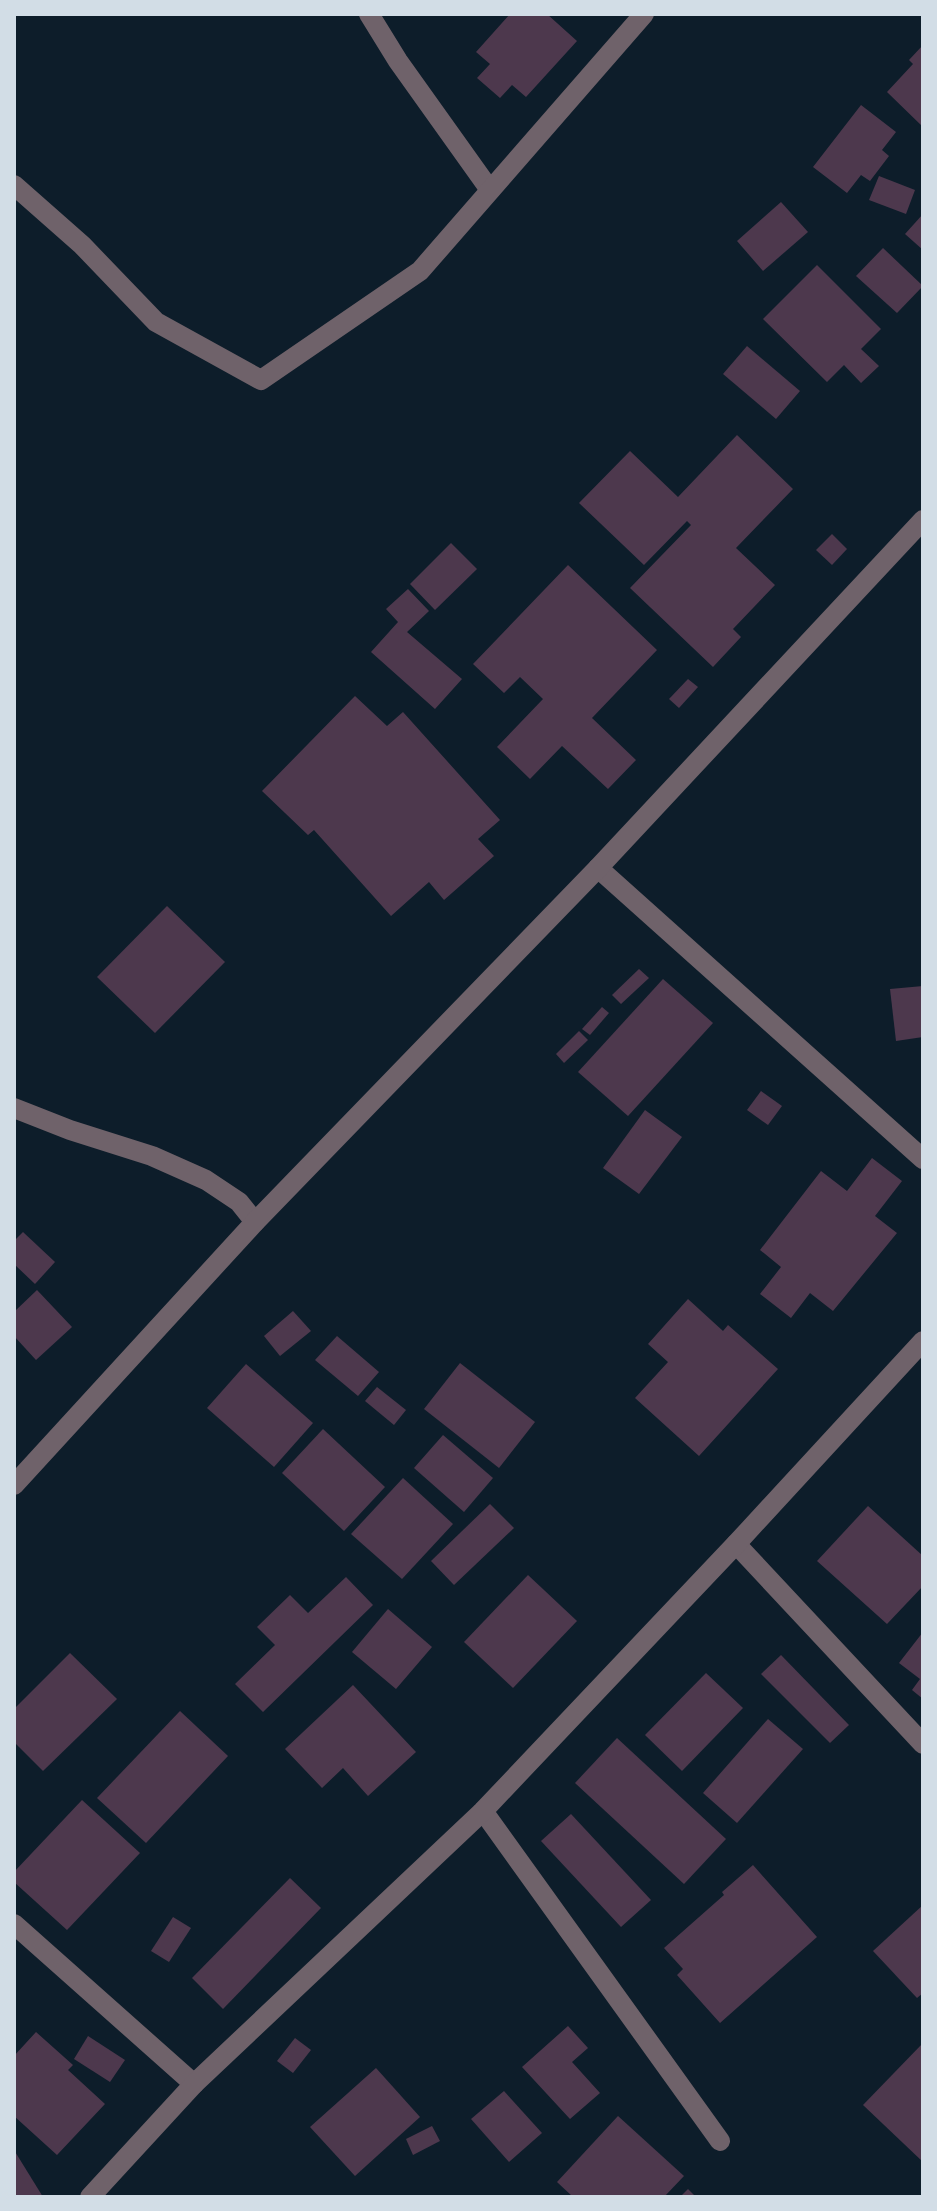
<svg xmlns="http://www.w3.org/2000/svg" width="937" height="2211" viewBox="0 0 937 2211" font-family="'Crimson Pro',serif">
  <rect width="100%" height="100%" fill="#0d1d2a"/>
  <g fill="#4d384d">
    <polygon points="510,14 547,14 577,41 526,97 512,85 500,98 477,78 490,64 476,52"/>
    <polygon points="923,45 923,127 887,92 913,64 909,60"/>
    <polygon points="861,105 896,132 882,150 889,156 870,181 861,175 847,193 813,167"/>
    <polygon points="879,176 915,190 906,214 869,200"/>
    <polygon points="781,202 808,232 763,271 737,241"/>
    <polygon points="923,214 923,250 905,234"/>
    <polygon points="883,248 923,286 897,313 856,276"/>
    <polygon points="817,265 881,329 861,349 879,366 861,383 844,365 827,382 763,319"/>
    <polygon points="747,346 800,391 776,419 723,374"/>
    <polygon points="737,435 793,489 736,548 775,585 733,629 741,637 713,667 630,588 691,525 687,521 644,565 579,503 630,451 678,497"/>
    <polygon points="832,534 847,549 832,565 816,550"/>
    <polygon points="451,543 477,569 435,610 410,584"/>
    <polygon points="568,565 657,650 592,718 636,760 608,789 562,746 530,779 497,747 543,699 520,677 504,693 473,664"/>
    <polygon points="408,589 429,611 407,632 462,679 435,709 371,652 398,622 386,609"/>
    <polygon points="688,679 698,687 679,708 669,699"/>
    <polygon points="355,696 387,726 403,712 500,820 478,839 494,856 444,900 429,882 391,916 314,830 308,835 262,791"/>
    <polygon points="167,906 225,962 155,1033 97,977"/>
    <polygon points="639,969 649,978 621,1004 612,995"/>
    <polygon points="663,979 713,1023 628,1116 578,1072"/>
    <polygon points="923,986 923,1037 896,1041 890,989"/>
    <polygon points="602,1007 609,1013 590,1035 582,1029"/>
    <polygon points="579,1031 588,1040 564,1063 556,1054"/>
    <polygon points="761,1091 782,1106 768,1125 747,1110"/>
    <polygon points="645,1110 682,1137 639,1194 603,1168"/>
    <polygon points="872,1158 902,1181 875,1216 897,1233 833,1311 810,1293 791,1318 760,1294 781,1267 760,1250 821,1171 847,1191"/>
    <polygon points="23,1232 55,1262 35,1284 14,1264 14,1241"/>
    <polygon points="37,1290 72,1327 36,1360 14,1336 14,1312"/>
    <polygon points="688,1299 723,1331 728,1325 778,1369 699,1456 635,1398 668,1362 648,1344"/>
    <polygon points="293,1311 311,1331 280,1356 264,1336"/>
    <polygon points="337,1336 379,1372 358,1396 315,1360"/>
    <polygon points="460,1363 535,1422 499,1468 424,1409"/>
    <polygon points="246,1364 313,1423 274,1467 207,1408"/>
    <polygon points="377,1387 406,1410 394,1425 365,1401"/>
    <polygon points="323,1429 385,1487 344,1531 282,1473"/>
    <polygon points="443,1435 493,1478 464,1512 414,1468"/>
    <polygon points="403,1478 453,1524 402,1579 351,1534"/>
    <polygon points="490,1504 514,1528 454,1585 431,1561"/>
    <polygon points="868,1506 923,1556 923,1586 887,1624 817,1561"/>
    <polygon points="528,1575 577,1621 513,1688 464,1642"/>
    <polygon points="346,1577 373,1605 263,1712 235,1684 275,1645 257,1627 290,1595 308,1613"/>
    <polygon points="388,1609 432,1647 396,1689 352,1652"/>
    <polygon points="923,1632 923,1699 912,1690 920,1679 899,1663"/>
    <polygon points="70,1653 117,1699 43,1771 14,1742 14,1709"/>
    <polygon points="781,1655 849,1725 830,1743 761,1674"/>
    <polygon points="706,1673 743,1708 682,1771 645,1735"/>
    <polygon points="353,1685 416,1752 368,1796 343,1768 322,1788 285,1749"/>
    <polygon points="180,1711 228,1756 146,1843 97,1798"/>
    <polygon points="768,1719 803,1749 737,1823 703,1793"/>
    <polygon points="617,1738 726,1839 684,1884 575,1783"/>
    <polygon points="82,1800 140,1853 67,1930 14,1882 14,1872"/>
    <polygon points="571,1814 651,1900 621,1927 541,1841"/>
    <polygon points="753,1865 817,1937 720,2023 677,1975 683,1969 664,1948 724,1895 722,1892"/>
    <polygon points="290,1878 321,1908 223,2009 192,1978"/>
    <polygon points="923,1905 923,1993 917,1998 873,1951"/>
    <polygon points="173,1917 191,1928 169,1962 151,1951"/>
    <polygon points="568,2026 588,2048 572,2062 600,2093 570,2119 522,2067"/>
    <polygon points="36,2032 73,2065 68,2070 105,2104 57,2155 14,2116 14,2056"/>
    <polygon points="88,2036 125,2060 110,2082 74,2059"/>
    <polygon points="295,2038 311,2050 293,2073 277,2061"/>
    <polygon points="923,2043 923,2162 863,2105"/>
    <polygon points="376,2068 420,2117 355,2176 310,2127"/>
    <polygon points="504,2091 542,2133 509,2162 471,2119"/>
    <polygon points="618,2116 684,2176 664,2197 573,2197 557,2182"/>
    <polygon points="432,2126 440,2141 413,2155 406,2139"/>
    <polygon points="14,2150 43,2197 14,2197"/>
    <polygon points="688,2189 696,2197 680,2197"/>
  </g>
  <g fill="none" stroke-linecap="round" stroke-linejoin="round">
    <g stroke="#6f626a" stroke-width="20">
      <polyline points="369,14 398,61 490,190"/>
      <polyline points="14,185 82,245 156,322 261,380 420,271 644,14"/>
      <polyline points="598,868 923,1159"/>
      <polyline points="14,1108 70,1130 152,1156 206,1180 239,1202 255,1222"/>
      <polyline points="14,1485 255,1222 598,868 923,520"/>
      <polyline points="736,1544 923,1744"/>
      <polyline points="483,1811 720,2141"/>
      <polyline points="14,1924 194,2084"/>
      <polyline points="90,2197 194,2084 483,1811 736,1544 923,1341"/>
    </g>
  </g>
  <rect width="937" height="2211" fill="none" stroke="#d2dde6" stroke-width="32"/>
</svg>
